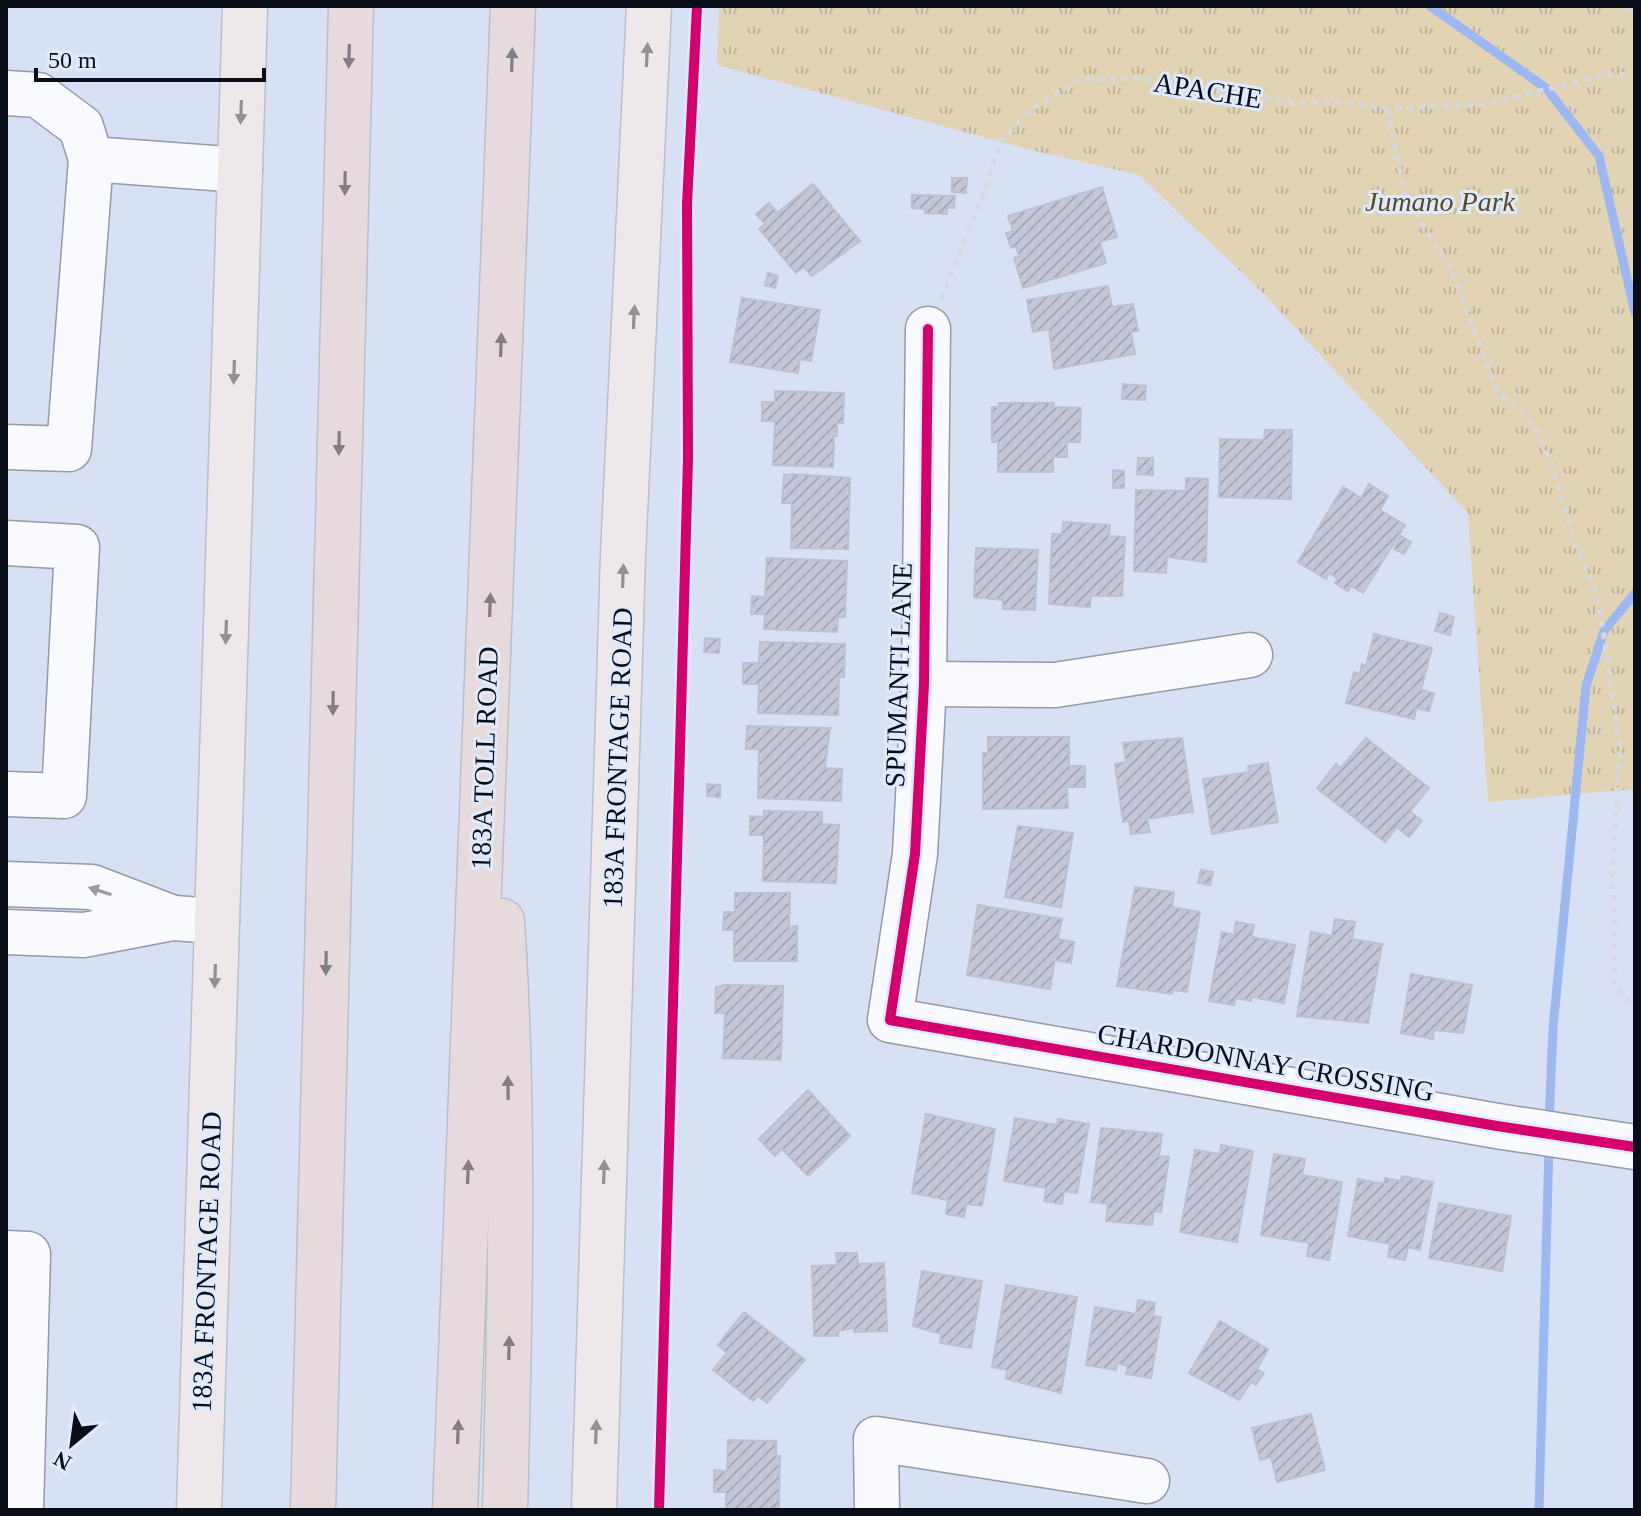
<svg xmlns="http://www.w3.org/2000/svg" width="1641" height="1516" viewBox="0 0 1641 1516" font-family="Georgia,serif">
  <defs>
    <pattern id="grass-tufts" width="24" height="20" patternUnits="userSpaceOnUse" patternTransform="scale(2)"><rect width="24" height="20" fill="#e2d3b4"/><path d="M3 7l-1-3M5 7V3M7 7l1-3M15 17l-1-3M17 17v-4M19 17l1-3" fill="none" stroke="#c0b49a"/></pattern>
    <pattern id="building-hatch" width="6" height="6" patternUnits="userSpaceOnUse" patternTransform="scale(2)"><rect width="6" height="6" fill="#c3c7d6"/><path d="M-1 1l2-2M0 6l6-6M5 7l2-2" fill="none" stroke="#a6aab7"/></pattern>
  </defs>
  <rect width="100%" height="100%" fill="#d8e1f3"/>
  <polygon fill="url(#grass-tufts)" points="719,6 1635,6 1635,789 1488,802 1468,513 1259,289 1139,175 1031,150 717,65"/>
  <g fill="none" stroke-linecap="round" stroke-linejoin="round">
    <g stroke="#9cb8f3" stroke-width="9">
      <polyline points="1430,6 1546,88 1599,156 1635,313"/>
      <polyline points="1549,1123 1553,1028 1586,686 1604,631 1635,593"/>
      <polyline points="1539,1510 1549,1146"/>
    </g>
  </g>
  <g fill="url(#building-hatch)" stroke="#bcc1d0" stroke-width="2">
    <polygon points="952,178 967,178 966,193 952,192"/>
    <polygon points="813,184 860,241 812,276 804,267 796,273 759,229 765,224 756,214 769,203 777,213"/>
    <polygon points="1102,187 1117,237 1100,242 1106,263 1023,288 1014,258 1019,256 1016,246 1011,248 1006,233 1013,231 1008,216"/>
    <polygon points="912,195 955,196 954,208 947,207 947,214 925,213 925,209 912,208"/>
    <polygon points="768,273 778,276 775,288 765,285"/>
    <polygon points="1108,286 1112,307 1133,304 1138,331 1131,332 1135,354 1054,369 1049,329 1033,332 1027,300"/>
    <polygon points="742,298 820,310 811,361 800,359 798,373 730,362"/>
    <polygon points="1123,384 1146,386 1145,400 1122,399"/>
    <polygon points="775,391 844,393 843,423 837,423 837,436 834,436 833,467 773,465 775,421 762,421 762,402 775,402"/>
    <polygon points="999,403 1054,403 1053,407 1081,408 1080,442 1067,442 1067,457 1053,457 1053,472 998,472 998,442 992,442 992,407 1000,407"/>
    <polygon points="1265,430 1292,430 1291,499 1219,497 1220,439 1264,440"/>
    <polygon points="1138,458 1153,458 1153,475 1137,474"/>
    <polygon points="1113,470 1124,471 1124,488 1113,488"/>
    <polygon points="793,474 850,478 848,549 791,548 792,503 782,503 784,475"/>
    <polygon points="1186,478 1208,479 1206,562 1167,557 1166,573 1134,571 1136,490 1186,491"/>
    <polygon points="1369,484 1388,496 1380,510 1405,525 1363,593 1351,586 1348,591 1335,583 1338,579 1329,573 1326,579 1298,562 1343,487 1361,498"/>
    <polygon points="1063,522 1110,525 1109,536 1125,537 1122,596 1091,596 1090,607 1049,604 1052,534 1062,534"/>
    <polygon points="1401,536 1411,542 1404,554 1394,549"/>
    <polygon points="976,548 1038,550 1035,610 1003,609 1003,600 974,597"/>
    <polygon points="767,558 847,561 845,617 838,617 837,632 764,629 765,614 751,614 752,596 765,597"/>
    <polygon points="1440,613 1454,617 1450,635 1435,631"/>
    <polygon points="1374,634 1432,648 1421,690 1434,693 1429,711 1416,708 1414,719 1346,703 1354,672 1360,674 1362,664 1366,666"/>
    <polygon points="705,638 720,639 719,653 704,652"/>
    <polygon points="760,642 845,644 844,677 839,677 838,715 758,713 759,684 743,684 743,663 759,663"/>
    <polygon points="747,726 830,728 825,768 842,769 841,801 758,798 759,749 746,749"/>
    <polygon points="988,737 1069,737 1069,766 1085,766 1085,787 1067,787 1068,808 983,809 983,753 988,753"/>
    <polygon points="1182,738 1193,812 1147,819 1150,832 1131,834 1129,821 1123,822 1115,764 1126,762 1123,743"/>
    <polygon points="1366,738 1429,788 1410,811 1422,821 1409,837 1397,827 1385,842 1317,788 1336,764 1341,768"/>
    <polygon points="1268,763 1278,822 1212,834 1203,779 1249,772 1248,766"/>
    <polygon points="707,784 720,785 720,797 707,796"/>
    <polygon points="764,811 822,812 822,824 839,825 836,883 763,881 764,835 750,835 750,816 764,817"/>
    <polygon points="1018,826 1073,833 1061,907 1005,897"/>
    <polygon points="1201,870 1213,872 1210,885 1198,883"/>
    <polygon points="1135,887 1174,892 1172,907 1200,912 1187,992 1173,990 1172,994 1117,986"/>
    <polygon points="735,893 790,893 789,927 797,926 797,961 734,961 734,930 723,930 724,912 735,912"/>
    <polygon points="978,905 1062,919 1058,939 1074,942 1071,963 1055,960 1050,989 967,975"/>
    <polygon points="1335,919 1355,922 1352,939 1382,944 1368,1023 1297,1016 1311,932 1332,936"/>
    <polygon points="1236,922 1254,925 1252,937 1295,945 1284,1003 1252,997 1251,1001 1235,998 1234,1005 1209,1001 1222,932 1234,935"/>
    <polygon points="1411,974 1472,985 1463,1033 1434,1030 1433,1039 1401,1033"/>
    <polygon points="725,985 783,986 781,1060 723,1058 725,1013 715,1013 716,987"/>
    <polygon points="808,1090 850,1136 808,1176 782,1149 775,1156 759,1139"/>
    <polygon points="926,1114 995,1129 982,1206 966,1204 964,1217 946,1214 948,1200 912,1193"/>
    <polygon points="1015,1118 1057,1125 1058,1119 1089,1124 1077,1193 1064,1191 1062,1204 1044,1201 1046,1188 1004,1181"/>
    <polygon points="1101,1128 1162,1134 1159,1156 1169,1157 1161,1212 1154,1211 1152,1225 1106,1221 1108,1204 1091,1202"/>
    <polygon points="1221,1145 1253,1151 1237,1242 1180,1232 1195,1150 1220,1154"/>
    <polygon points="1274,1154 1305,1159 1302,1175 1342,1182 1329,1260 1307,1256 1309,1243 1261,1235"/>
    <polygon points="1402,1176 1433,1182 1420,1250 1408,1247 1405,1260 1388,1257 1390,1244 1348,1236 1358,1179 1384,1184 1385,1178 1401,1181"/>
    <polygon points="1439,1203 1511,1216 1502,1271 1429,1258"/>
    <polygon points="836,1253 857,1253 858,1264 884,1263 887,1331 854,1332 854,1328 838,1331 838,1336 814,1336 812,1266 837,1265"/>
    <polygon points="922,1271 982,1281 971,1348 940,1343 941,1334 913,1326"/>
    <polygon points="1006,1285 1077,1297 1061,1393 1006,1379 1007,1370 992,1367"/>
    <polygon points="1138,1300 1155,1303 1153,1316 1161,1317 1151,1378 1126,1374 1128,1366 1117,1363 1116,1370 1086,1365 1095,1307 1136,1314"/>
    <polygon points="744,1312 805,1360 767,1403 758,1396 753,1401 713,1370 727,1353 718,1345"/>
    <polygon points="1220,1321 1268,1349 1257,1369 1264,1373 1256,1385 1251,1382 1239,1400 1189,1373"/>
    <polygon points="1311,1414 1325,1470 1277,1482 1271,1457 1260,1460 1252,1428"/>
    <polygon points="728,1440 776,1441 776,1456 780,1456 779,1510 726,1510 726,1492 714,1492 714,1470 727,1471"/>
  </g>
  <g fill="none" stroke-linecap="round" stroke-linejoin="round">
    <g stroke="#939aa8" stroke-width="47">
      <g id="minor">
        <polyline points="6,93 38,95 81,127 91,159 69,449 6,447"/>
        <polyline points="91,159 240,170"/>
        <polyline points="928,329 924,684 915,854 890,1020 1497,1126 1635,1147"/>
        <polyline points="6,543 77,547 64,796 6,794"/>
        <polyline points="924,684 1055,685 1250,655"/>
        <polyline points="6,884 92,887 173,918"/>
        <polyline points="6,932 84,935 173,918 217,921"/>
        <polyline points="6,1253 28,1254 21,1510"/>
        <polyline points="877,1510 876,1439 1147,1481"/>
      </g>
    </g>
    <g stroke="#bbc0c8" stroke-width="47">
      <g id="major">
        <polyline points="199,1510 245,6"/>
        <polyline points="594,1510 623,555 649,6"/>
      </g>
    </g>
    <g stroke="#bbc0c8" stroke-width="47">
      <g id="highway">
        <path d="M502,921c13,195 8,393 3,589"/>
        <polyline points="313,1510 351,6"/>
        <polyline points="455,1510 513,6"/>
      </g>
    </g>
    <g stroke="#d6d9df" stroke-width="5" stroke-dasharray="6 6" stroke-linecap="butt">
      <polyline points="1628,6 1635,14"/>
      <polyline points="1387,109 1406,200 1452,271 1497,391 1534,425 1551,462 1575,543 1598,596 1620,746 1612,877 1615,916 1614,982 1623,996 1635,1004"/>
      <polyline points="941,299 986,188 1000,142 1029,111 1078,80 1137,78 1297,103 1336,101 1387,109 1486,104 1609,74 1635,75"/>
    </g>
    <use href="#minor" stroke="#f9fafd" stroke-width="44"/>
    <use href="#major" stroke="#eee8ea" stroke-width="44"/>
    <use href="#highway" stroke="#e6dadd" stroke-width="44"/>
    <g stroke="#dfeaff" stroke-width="15">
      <g id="cycleway">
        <polyline points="928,329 924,684 915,854 890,1020 1497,1126 1635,1147"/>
        <polyline points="659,1510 688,458 687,204 697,6"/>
      </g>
    </g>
    <use href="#cycleway" stroke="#d6006c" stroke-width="10"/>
  </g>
  <defs><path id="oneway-solid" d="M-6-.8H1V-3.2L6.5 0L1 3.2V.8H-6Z" transform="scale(2)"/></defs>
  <g fill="#929096">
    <use href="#oneway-solid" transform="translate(647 55) rotate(-87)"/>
    <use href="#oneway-solid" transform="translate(241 112) rotate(92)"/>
    <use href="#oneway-solid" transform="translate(634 317) rotate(-87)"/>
    <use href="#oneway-solid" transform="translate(234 372) rotate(92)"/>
    <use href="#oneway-solid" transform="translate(623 576) rotate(-88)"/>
    <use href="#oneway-solid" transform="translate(226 632) rotate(92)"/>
    <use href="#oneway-solid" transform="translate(215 976) rotate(92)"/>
    <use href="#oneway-solid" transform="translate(604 1172) rotate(-88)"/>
    <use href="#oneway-solid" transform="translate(596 1432) rotate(-88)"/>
  </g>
  <g fill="#827e84">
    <use href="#oneway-solid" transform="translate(349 56) rotate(92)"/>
    <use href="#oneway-solid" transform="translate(512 60) rotate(-88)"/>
    <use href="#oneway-solid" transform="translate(345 183) rotate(91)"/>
    <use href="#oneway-solid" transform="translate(501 345) rotate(-88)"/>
    <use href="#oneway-solid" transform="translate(339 443) rotate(91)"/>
    <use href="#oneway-solid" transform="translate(490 605) rotate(-88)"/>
    <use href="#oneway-solid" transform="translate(333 703) rotate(91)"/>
    <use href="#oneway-solid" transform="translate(326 963) rotate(91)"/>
    <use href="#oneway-solid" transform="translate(508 1088) rotate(-91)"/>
    <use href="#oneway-solid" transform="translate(468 1172) rotate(-88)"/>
    <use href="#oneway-solid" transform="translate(509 1348) rotate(-89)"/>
    <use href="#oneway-solid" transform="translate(458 1432) rotate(-88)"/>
  </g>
  <use fill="#999ba1" href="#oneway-solid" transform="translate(100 891) rotate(-162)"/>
  <g text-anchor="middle" stroke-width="6" stroke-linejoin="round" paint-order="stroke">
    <g font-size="28" fill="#080d18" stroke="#dfeaff">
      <text transform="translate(1208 90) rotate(9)" y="10">APACHE</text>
      <text transform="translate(898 675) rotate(-88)" y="10">SPUMANTI LANE</text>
      <text transform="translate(484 758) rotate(-88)" y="10">183A TOLL ROAD</text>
      <text transform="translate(617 758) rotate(-88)" y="10">183A FRONTAGE ROAD</text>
      <text transform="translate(1266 1062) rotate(10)" y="10">CHARDONNAY CROSSING</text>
      <text transform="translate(206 1262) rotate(-88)" y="10">183A FRONTAGE ROAD</text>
    </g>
    <g font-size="28" font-style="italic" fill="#5a4923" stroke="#dfeaff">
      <text x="1440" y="211">Jumano Park</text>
    </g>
  </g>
  <rect width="1641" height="1516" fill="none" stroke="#080d18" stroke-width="16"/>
  <g transform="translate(72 1444) rotate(209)" stroke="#dfeaff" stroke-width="6" paint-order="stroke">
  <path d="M0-6L14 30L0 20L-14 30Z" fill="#080d18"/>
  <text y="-12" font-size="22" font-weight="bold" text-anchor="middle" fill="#080d18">N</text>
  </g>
  <path d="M36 68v12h228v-12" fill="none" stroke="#080d18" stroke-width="4"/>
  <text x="48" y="68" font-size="24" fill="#080d18" stroke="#dfeaff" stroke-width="6" paint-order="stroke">50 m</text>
</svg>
